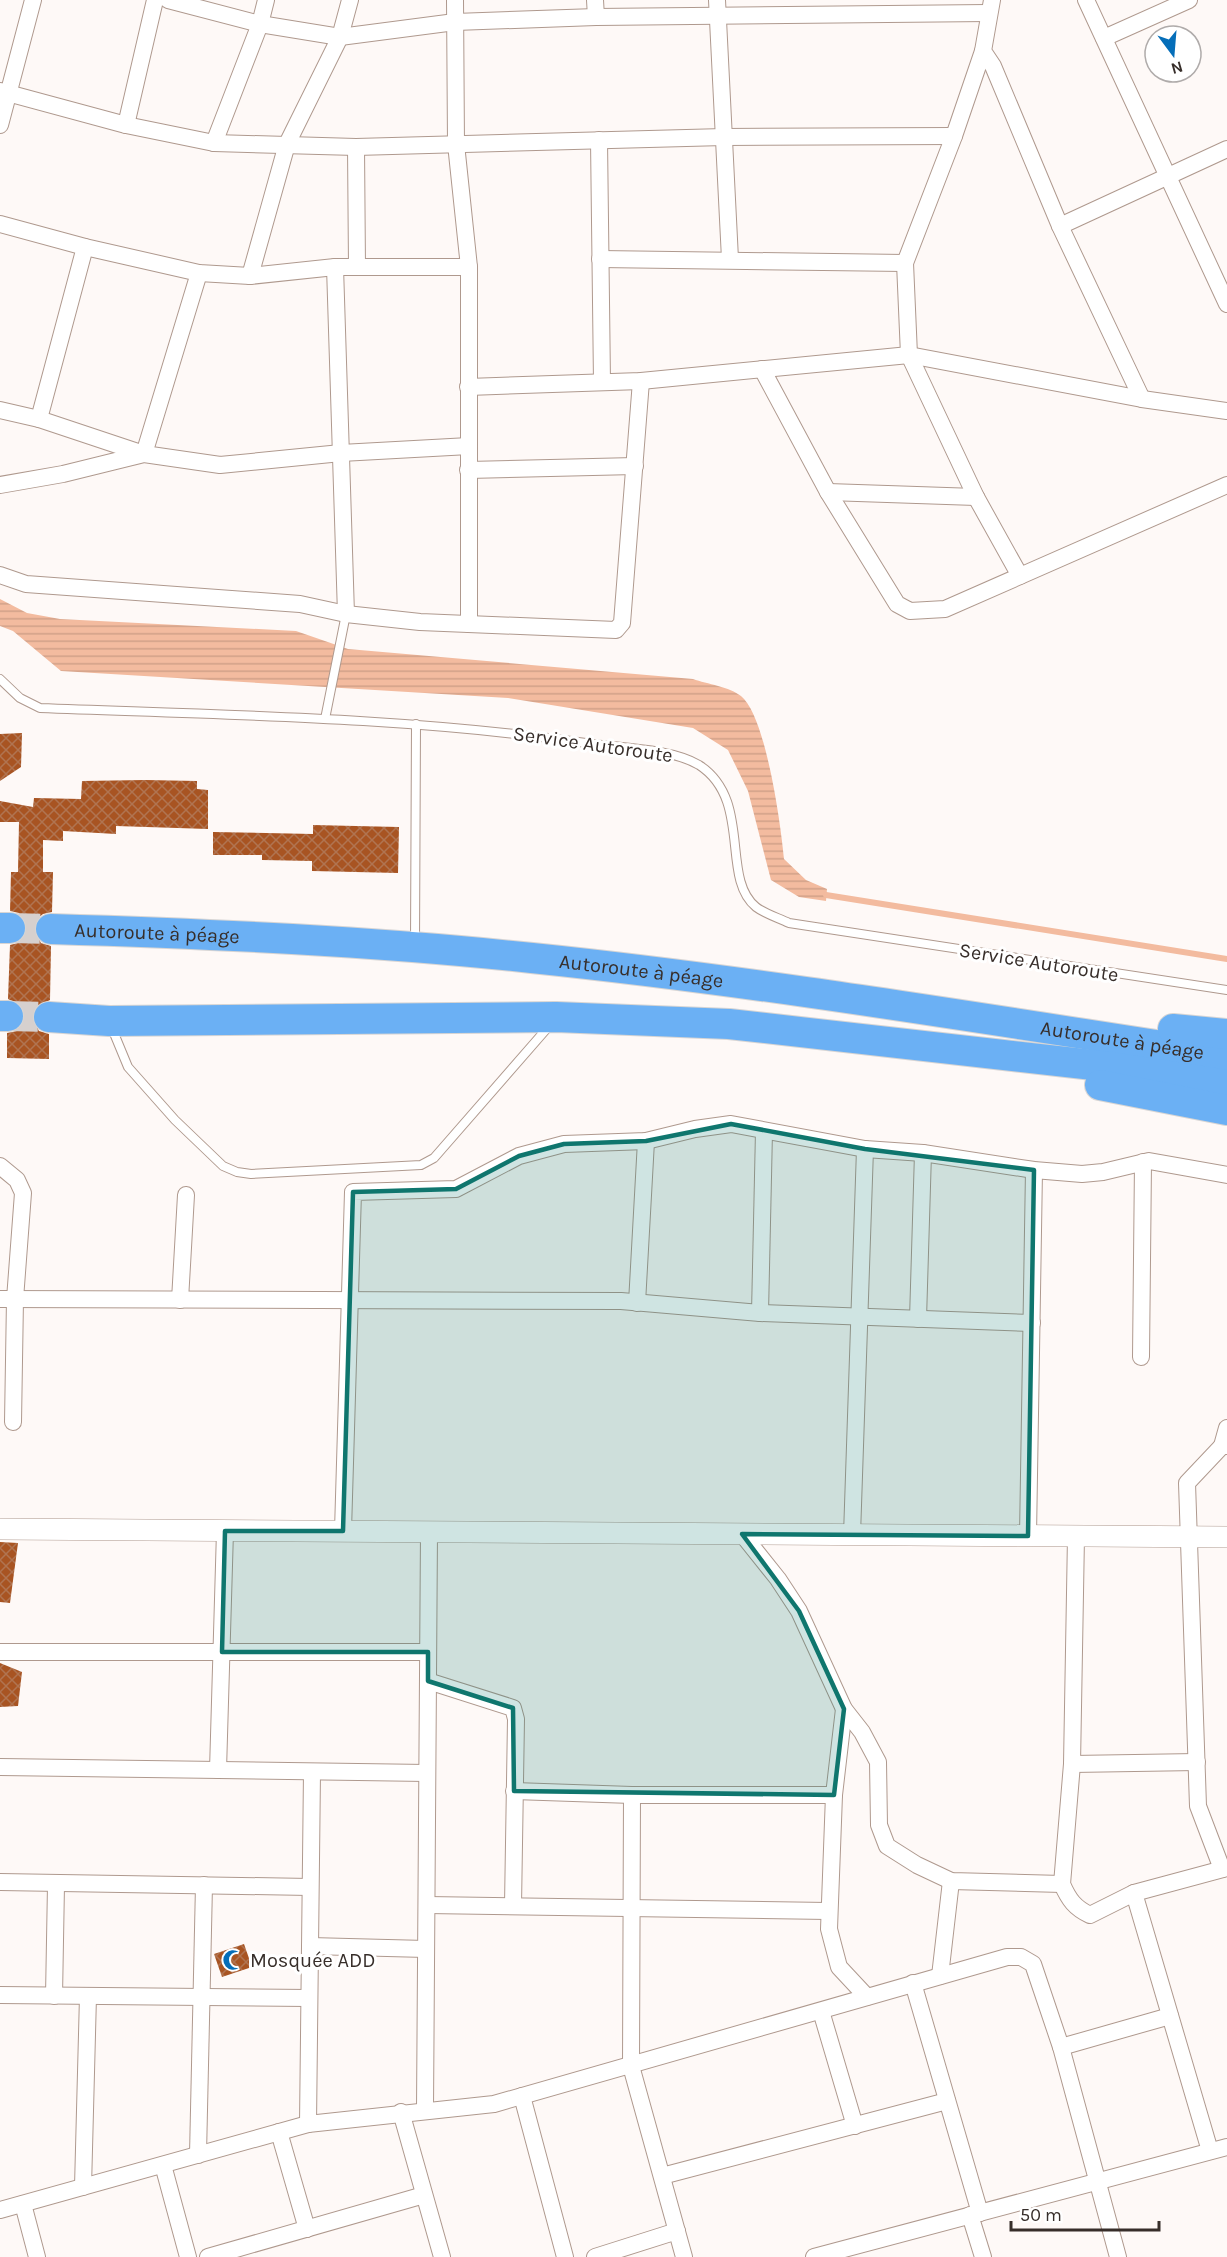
<svg xmlns="http://www.w3.org/2000/svg" width="1227" height="2257" viewBox="0 0 1227 2257" font-family="Karla,sans-serif">
  <defs>
    <pattern id="water-rules" width="6" height="5" patternUnits="userSpaceOnUse" patternTransform="scale(1.5)"><rect width="6" height="5" fill="#f3bb9f"/><path d="M0 2.5h6" fill="none" stroke="#d1a189"/></pattern>
    <pattern id="building-cross-hatch" width="8" height="8" patternUnits="userSpaceOnUse" patternTransform="scale(1.5)"><rect width="8" height="8" fill="#a85422"/><path d="M0 0l8 8M0 8l8-8" fill="none" stroke="#b07451"/></pattern>
  </defs>
  <rect width="100%" height="100%" fill="#fef9f7"/>
  <path fill="url(#water-rules)" d="M0,599l27,14 33,6 236,12 52,18 345,30c14,5 37,8 48,17 25,20 40,130 43,163l22,21 21,9 -1,12 -27,-4 -28,-17 -23,-89 -20,-41 -35,-22 -185,-30 -447,-27 -48,-40 -13,-5z"/>
  <g fill="none" stroke-linecap="round" stroke-linejoin="round">
    <polyline stroke="#f3bb9f" stroke-width="6" points="826,895 1227,959"/>
  </g>
  <g fill="url(#building-cross-hatch)">
    <polygon points="22,733 21,767 0,781 0,734"/>
    <polygon points="145,780 197,781 197,789 208,790 208,829 116,826 116,834 63,831 63,841 43,840 43,872 53,872 52,912 43,914 37,919 34,929 41,943 51,946 50,1000 35,1007 32,1016 39,1031 49,1034 49,1059 7,1058 7,1033 17,1031 25,1017 23,1007 8,999 10,945 18,943 25,937 27,927 19,913 10,911 11,872 18,872 19,822 0,822 0,801 33,807 34,798 81,799 82,781"/>
    <polygon points="313,825 399,827 398,873 312,871 312,861 262,860 262,855 213,855 213,832 313,834"/>
    <polygon points="0,1542 18,1543 10,1603 0,1602"/>
    <polygon points="0,1663 22,1672 18,1706 0,1707"/>
    <polygon points="244,1944 252,1967 222,1977 214,1954"/>
  </g>
  <g fill="none" stroke-linecap="round" stroke-linejoin="round">
    <g stroke="#d6d0ce" stroke-width="30" stroke-dasharray="30 15" stroke-linecap="butt">
      <polyline points="10,928 51,929"/>
      <polyline points="8,1016 49,1017"/>
    </g>
    <g stroke="#af998e" stroke-width="10">
      <g id="service">
        <path d="M0,679l20,19 20,10c184,7 370,9 553,36 31,4 79,5 106,21 54,35 21,113 57,142 9,7 23,11 33,16l438,67"/>
        <polyline points="325,719 346,614"/>
        <polyline points="415,943 416,724"/>
        <polyline points="111,1026 128,1067 175,1120 223,1166 237,1172 251,1174 421,1165 434,1158 550,1025"/>
      </g>
    </g>
    <g stroke="#af998e" stroke-width="18">
      <g id="minor">
        <polyline points="168,0 260,24 340,37 455,22 596,17 988,13"/>
        <polyline points="455,0 456,144 469,267 469,624"/>
        <polyline points="595,0 596,17"/>
        <polyline points="717,0 730,259"/>
        <polyline points="992,0 983,51 993,66 1060,226 1142,399"/>
        <polyline points="1086,0 1227,304"/>
        <polyline points="1104,38 1189,0"/>
        <polyline points="983,51 954,136 905,263 909,355 976,497 1020,576"/>
        <polyline points="0,91 126,125 214,143 356,147 724,137 954,136"/>
        <polyline points="0,125 33,0"/>
        <polyline points="126,125 155,0"/>
        <polyline points="599,140 602,382"/>
        <polyline points="214,143 260,24 266,0"/>
        <polyline points="356,147 357,267"/>
        <polyline points="0,224 85,247 199,273 250,276 335,267 469,267"/>
        <polyline points="1060,226 1227,149"/>
        <polyline points="85,247 39,419 144,454 199,273"/>
        <polyline points="600,259 905,263"/>
        <polyline points="335,267 346,614"/>
        <polyline points="250,276 287,144 340,37 350,0"/>
        <polyline points="762,369 828,492 897,604 910,611 945,609 1227,485"/>
        <polyline points="468,387 641,381 909,355 1142,399 1227,411"/>
        <polyline points="0,410 39,419"/>
        <polyline points="468,470 635,466"/>
        <polyline points="0,485 63,474 144,454 220,465 341,453 469,446"/>
        <polyline points="828,492 976,497"/>
        <polyline points="0,575 26,584 300,604 346,614 420,622 616,630 622,623 641,381"/>
        <polyline points="0,1166 17,1180 23,1193 15,1299 13,1422"/>
        <polyline points="0,1299 621,1301 760,1313 1032,1323"/>
        <polyline points="180,1300 186,1195"/>
        <polyline points="637,1303 646,1141"/>
        <polyline points="760,1313 764,1131"/>
        <polyline points="918,1319 923,1153"/>
        <polyline points="1141,1357 1143,1162"/>
        <polyline points="1222,1446 1227,1428"/>
        <polyline points="343,1531 353,1192 456,1189 519,1156 564,1144 646,1141 695,1129 731,1124 865,1149 923,1153 1034,1170 1082,1174 1103,1172 1149,1161 1227,1175"/>
        <polyline points="742,1534 778,1579 799,1611 844,1709 862,1732 878,1762 879,1825 887,1846 917,1865 951,1881 1062,1884"/>
        <polyline points="852,1535 865,1149"/>
        <polyline points="1028,1536 1034,1170"/>
        <path d="M1076,1536l-4,228 -10,120c7,16 13,24 28,31l44,-22 93,-25"/>
        <polyline points="0,1652 428,1652"/>
        <polyline points="428,1681 513,1708 516,1719 513,1906"/>
        <polyline points="844,1709 834,1795 829,1929 839,1967 867,1997"/>
        <polyline points="1072,1764 1197,1762"/>
        <polyline points="0,1767 427,1773"/>
        <polyline points="218,1770 225,1531"/>
        <polyline points="514,1791 632,1795 834,1795"/>
        <polyline points="632,1795 631,2066 684,2257"/>
        <polyline points="1222,1869 1198,1806 1187,1483 1222,1446 1227,1446"/>
        <polyline points="0,1882 310,1887"/>
        <polyline points="1134,1893 1210,2151"/>
        <polyline points="427,1905 828,1911"/>
        <polyline points="310,1946 426,1949"/>
        <polyline points="940,1976 951,1881"/>
        <polyline points="913,1983 980,2213"/>
        <polyline points="0,1995 309,1998"/>
        <polyline points="54,1996 56,1885"/>
        <polyline points="821,2011 855,2126"/>
        <polyline points="1061,2047 1170,2016"/>
        <polyline points="522,2096 565,2257"/>
        <polyline points="425,2109 429,1532"/>
        <polyline points="401,2112 442,2257"/>
        <polyline points="308,2124 312,1772"/>
        <polyline points="279,2132 307,2229"/>
        <polyline points="198,2155 204,1885"/>
        <polyline points="163,2165 188,2257"/>
        <polyline points="662,2176 947,2101"/>
        <polyline points="83,2187 88,1996"/>
        <polyline points="23,2204 37,2257"/>
        <polyline points="0,2210 308,2124 494,2104 1007,1957 1021,1957 1033,1964 1061,2047 1118,2257"/>
        <polyline points="970,2215 983,2257"/>
        <polyline points="208,2257 424,2195"/>
        <polyline points="595,2257 677,2231"/>
        <polyline points="814,2257 1227,2147"/>
      </g>
    </g>
    <g stroke="#af998e" stroke-width="22">
      <polyline id="tertiary" points="0,1529 1227,1537"/>
    </g>
    <g stroke="#d7d5d4" stroke-width="32">
      <g id="motorway">
        <polyline points="0,928 10,928"/>
        <path id="s1" d="M51,929c161,5 322,12 481,29 233,24 464,63 695,98"/>
        <polyline points="0,1016 8,1016"/>
        <polyline points="49,1017 109,1021 556,1017 729,1024 1111,1067 1227,1085"/>
        <polyline points="1173,1029 1227,1034"/>
        <polyline points="1100,1085 1227,1110"/>
      </g>
    </g>
    <use href="#service" stroke="#fff" stroke-width="8"/>
    <use href="#minor" stroke="#fff" stroke-width="16"/>
    <use href="#tertiary" stroke="#fff" stroke-width="21"/>
    <use href="#motorway" stroke="#6bb0f4" stroke-width="30"/>
  </g>
  <path fill="#0f766e" fill-opacity="0.2" stroke="#0f766e" stroke-width="4.5" stroke-linejoin="round" d="M731,1124l134,25 169,21 -6,366 -286,-2 57,77 45,98 -10,86 -320,-4 -1,-83 -85,-27v-29h-206l3,-121h118l10,-339 103,-3 63,-33 45,-12 82,-3z"/>
  <defs>
    <g id="mosque-bare" transform="scale(1.62)"><path d="M3.5-4.9A6 6 0 1 0 3.5 4.9A5 5 0 1 1 3.5-4.9Z" fill="#056eb9" stroke="#fff" stroke-width="2.5" paint-order="stroke"/></g>
  </defs>
  <g fill-rule="evenodd">
    <use href="#mosque-bare" x="233" y="1960"/>
  </g>
  <g text-anchor="middle" stroke-width="6" stroke-linejoin="round" paint-order="stroke">
    <g font-size="20" fill="#372e2a" stroke="#fff">
      <text transform="translate(593 744) rotate(8)" y="7">Service Autoroute</text>
      <text dy="7" stroke="none"><textPath href="#s1" startOffset="106">Autoroute à péage</textPath></text>
      <text transform="translate(1039 962) rotate(9)" y="7">Service Autoroute</text>
      <text dy="7" stroke="none"><textPath href="#s1" startOffset="592">Autoroute à péage</textPath></text>
      <text dy="7" stroke="none"><textPath href="#s1" startOffset="1078">Autoroute à péage</textPath></text>
    </g>
    <g font-size="20" fill="#372e2a" stroke="#fff" text-anchor="start">
      <text x="250" y="1967">Mosquée ADD</text>
    </g>
  </g>
  <g transform="translate(1173 54) rotate(164)"><circle r="28" fill="#ffffff" stroke="#afabaa" stroke-width="1.5"/>
  <path d="M0-4.5L10 22L0 15L-10 22Z" fill="#056eb9"/>
  <text y="-9" font-size="16" font-weight="bold" text-anchor="middle" fill="#372e2a">N</text>
  </g>
  <path d="M1011 2221v9h148v-9" fill="none" stroke="#372e2a" stroke-width="3"/>
  <text x="1020" y="2221" font-size="18" fill="#372e2a" stroke="#ffffff" stroke-width="4.5" paint-order="stroke">50 m</text>
</svg>
